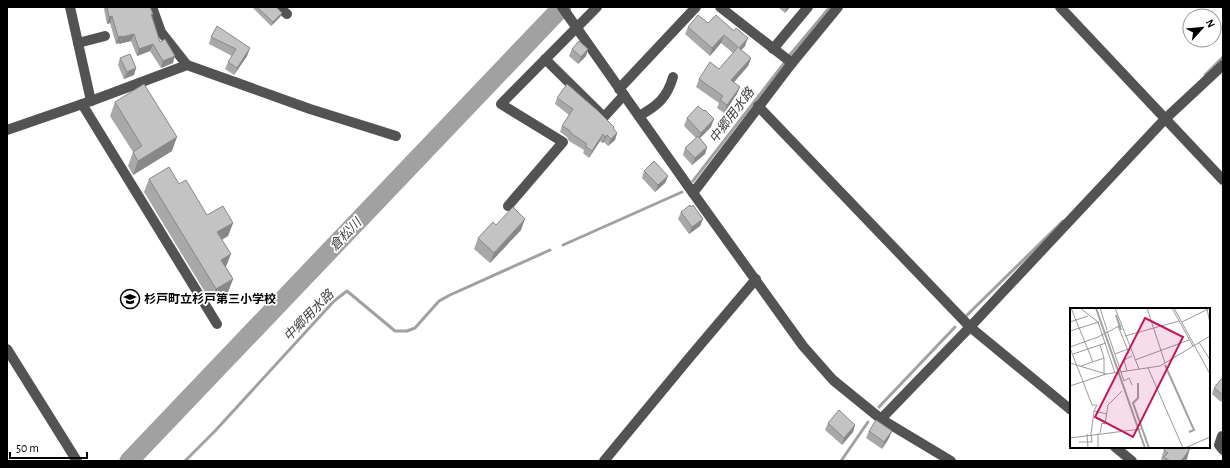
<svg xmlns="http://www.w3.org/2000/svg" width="1230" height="468" viewBox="0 0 1230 468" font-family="'Alegreya Sans','Noto Sans JP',sans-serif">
  <rect width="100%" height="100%" fill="#fff"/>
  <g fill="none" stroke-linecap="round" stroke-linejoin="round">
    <g stroke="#a1a1a1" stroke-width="3">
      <polyline points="789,56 830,7"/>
      <polyline points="1205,75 1223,57"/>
      <polyline points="693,181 785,62"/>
      <polyline points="563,245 682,192"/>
      <polyline points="964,318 1063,221"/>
      <polyline points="879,407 955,327"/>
      <polyline points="185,461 215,431 334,301 347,291 395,331 407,331 415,328 439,301 450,295 550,250"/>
      <polyline points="841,461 868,422"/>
    </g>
    <polyline stroke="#a1a1a1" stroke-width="19" points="129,461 562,7"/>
    <g stroke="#535353" stroke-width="10">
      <polyline points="70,7 91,101"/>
      <polyline points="152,7 161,32 187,65"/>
      <polyline points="279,7 287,14"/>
      <polyline points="562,7 693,193 803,346 833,380 881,419 951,461"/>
      <polyline points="720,7 792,63"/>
      <polyline points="1060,7 1223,180"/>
      <polyline points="78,43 105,36"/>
      <polyline points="773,49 808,7"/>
      <polyline points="545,59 604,117 624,95"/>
      <polyline points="619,89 696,7"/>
      <polyline points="82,104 217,324"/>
      <polyline points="758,106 970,327 1071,410"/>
      <path d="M639,116c18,-10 28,-18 34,-39"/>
      <polyline points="7,130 91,101 187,65 310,109 396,136"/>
      <polyline points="693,193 792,63 838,7"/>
      <polyline points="508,206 563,142 501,104 597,7"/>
      <polyline points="7,349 77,461"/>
      <polyline points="881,419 970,327 1165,119 1223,65"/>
      <polyline points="1222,436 1219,445 1223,450"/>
      <polyline points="1115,447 1132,461"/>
      <polyline points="604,461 690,357 756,279"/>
    </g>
  </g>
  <g fill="#a8a8a8">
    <polygon points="105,7 150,7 153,14 152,16 160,42 173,63 161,68 150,51 137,56 131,41 119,44 119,43 116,44 110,23 107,24 104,9"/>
    <polygon points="252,7 276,7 282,13 280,17 271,26"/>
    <polygon points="778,7 790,7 785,13"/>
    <polygon points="708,23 745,46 741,50 751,58 748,66 734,82 737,94 724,113 717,108 719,103 696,87 699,79 719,69 733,53 721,43 710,56 685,34 688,27"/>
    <polygon points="211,37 250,48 247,56 234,75 225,69 228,62 232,56 209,44"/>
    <polygon points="572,49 588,49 586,56 578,64 569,56"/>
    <polygon points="120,58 136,68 134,75 124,79 118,65"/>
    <polygon points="557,98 613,129 617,133 615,140 608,146 604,142 602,143 600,141 589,158 583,153 584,150 569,141 567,137 560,132 562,126 569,115 555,104"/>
    <polygon points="115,102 172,151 133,175 128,166 133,152 110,116"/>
    <polygon points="687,118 711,127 700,138 707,147 705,154 692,165 683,155 685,148 696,138 684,126"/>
    <polygon points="644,171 668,176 665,183 655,192 642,178"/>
    <polygon points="149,179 207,215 233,223 228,236 222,240 226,267 233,279 228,292 211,302 144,192"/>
    <polygon points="691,207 703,219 700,226 689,234 678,219 681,212"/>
    <polygon points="496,225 521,230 490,263 474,249 478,238"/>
    <polygon points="1223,377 1223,402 1222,401 1221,402 1212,394 1214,388"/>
    <polygon points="828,423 855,425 853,432 842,445 825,430"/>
    <polygon points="869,431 892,431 889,438 882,449 866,438"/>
    <polygon points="1161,447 1190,447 1187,459 1185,461 1163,461 1161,459 1164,450"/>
  </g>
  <g fill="#888">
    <polygon points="787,7 790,7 785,13"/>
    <polygon points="282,13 280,17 271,26 273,22"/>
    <polygon points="112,16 110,23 107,24 109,17"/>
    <polygon points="134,34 131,41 119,44 122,37"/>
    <polygon points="724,35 721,43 710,56 712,48"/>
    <polygon points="122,36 119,43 116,44 118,37"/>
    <polygon points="748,38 745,46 736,56 739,48"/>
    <polygon points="153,44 150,51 137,56 139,49"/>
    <polygon points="250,48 247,56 234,75 237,68"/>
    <polygon points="588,49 586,56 578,64 581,57"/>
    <polygon points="175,56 173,63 161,68 163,61"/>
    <polygon points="751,58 748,66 729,88 731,80"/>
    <polygon points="136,68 134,75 124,79 127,72"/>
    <polygon points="740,87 737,94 724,113 727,105"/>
    <polygon points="714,119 711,127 698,140 701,133"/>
    <polygon points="617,133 615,140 608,146 611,139"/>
    <polygon points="603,134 600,141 589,158 592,151"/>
    <polygon points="607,135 604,142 602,143 605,137"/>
    <polygon points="177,137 172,151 133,175 138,161"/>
    <polygon points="707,147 705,154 692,165 695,158"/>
    <polygon points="668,176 665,183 655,192 658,185"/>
    <polygon points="525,219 521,230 490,263 494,253"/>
    <polygon points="703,219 700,226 689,234 692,227"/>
    <polygon points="233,223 228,236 212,245 217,232"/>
    <polygon points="231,254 226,267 221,260"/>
    <polygon points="233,279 228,292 211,302 216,289"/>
    <polygon points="855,425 853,432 842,445 844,438"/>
    <polygon points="892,431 889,438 882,449 884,442"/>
    <polygon points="1189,447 1190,447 1187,459 1185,461 1181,461"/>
  </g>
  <g fill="#c3c3c3" stroke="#888">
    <polygon points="107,7 150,7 153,14 151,14 160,42 165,39 175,56 163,61 153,44 139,49 134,34 122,37 122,36 118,37 112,16 109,17"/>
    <polygon points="257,7 276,7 282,13 273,22"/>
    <polygon points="698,15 708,23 716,15 734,31 736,28 748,38 739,48 751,58 731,80 740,87 727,105 720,100 723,96 699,79 710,62 719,69 738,47 724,35 712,48 688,27"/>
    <polygon points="217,26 250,48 237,68 228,62 236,49 211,37"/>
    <polygon points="579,41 588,49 581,57 572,49"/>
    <polygon points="130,54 136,68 127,72 120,58"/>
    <polygon points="144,84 177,137 138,161 133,152 142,146 115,102"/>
    <polygon points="567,84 598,111 614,127 613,128 617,133 611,139 607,135 605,137 603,134 592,151 585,146 587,144 572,134 569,130 562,126 573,109 557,98"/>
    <polygon points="698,106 704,111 705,110 714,119 701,133 687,118"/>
    <polygon points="698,136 707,147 695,158 685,148"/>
    <polygon points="654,161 668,176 658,185 644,171"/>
    <polygon points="169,167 179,184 186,180 207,215 223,206 233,223 217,232 231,254 221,260 233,279 216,289 149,179"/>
    <polygon points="690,205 691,207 693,205 703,219 692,227 681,212"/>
    <polygon points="513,207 525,219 494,253 478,238 493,222 496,225"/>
    <polygon points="1223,377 1223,395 1214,388"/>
    <polygon points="839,410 855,425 844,438 828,423"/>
    <polygon points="876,420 892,431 884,442 869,431"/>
    <polygon points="1166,447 1189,447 1188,448 1190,449 1181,461 1170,461 1164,457 1168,453 1164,450"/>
  </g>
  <defs>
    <g id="school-ring" transform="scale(1)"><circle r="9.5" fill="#fff" stroke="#000" stroke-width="1.5"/><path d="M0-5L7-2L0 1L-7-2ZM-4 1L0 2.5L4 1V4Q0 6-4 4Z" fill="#000"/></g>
  </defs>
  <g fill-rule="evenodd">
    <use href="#school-ring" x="130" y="299"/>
  </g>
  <g text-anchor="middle" stroke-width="3.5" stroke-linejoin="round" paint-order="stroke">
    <g font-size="12" font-weight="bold" fill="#000" stroke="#fff" text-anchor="start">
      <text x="144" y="303">杉戸町立杉戸第三小学校</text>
    </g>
    <g font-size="13" font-style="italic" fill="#424242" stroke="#fff">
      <text transform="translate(731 115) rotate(-53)" y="5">中郷用水路</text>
      <text transform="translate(345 234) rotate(-46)" y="5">倉松川</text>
      <text transform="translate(308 315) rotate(-46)" y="5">中郷用水路</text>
    </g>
  </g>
  <g transform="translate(1070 308)">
    <rect width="140" height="140" fill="#fff"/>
    <path fill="none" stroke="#a1a1a1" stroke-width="2" d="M26,0l49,140M46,7l5,15M95,57l29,65 -5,2M68,75v15l-5,5 16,45"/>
    <path fill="none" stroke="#999" stroke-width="1" d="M1,0l22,54M10,0l18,14 17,51M30,0l7,22M45,0l24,61M77,0l18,55M102,0l21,38M104,0l36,66M137,1l3,14M0,14l18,-6M112,14l28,-14M48,18l11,27M0,23l29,-9M37,23l17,50 5,-3 3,7M55,28l54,-15M129,34l11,18M30,37l4,13M0,39l28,-10 23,-12M0,40l22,57h5l-3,6 13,3M3,46l33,-11M45,46l13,-5M65,52l54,-20M0,55l36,11M11,58l23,-8v15M78,60l35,80M57,63l-3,-11 8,-4M0,78l36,-12 54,-8 50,-30M28,125v15M30,125l2,-10 3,1 3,-19 14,-14M17,126l1,14M21,126l3,-23M0,130l71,-9M9,134h13l-1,-8M115,140l25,-11"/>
    <path fill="#c2185b" fill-opacity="0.15" stroke="#c2185b" stroke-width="2" d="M75,10l38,19 -50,100 -38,-20z"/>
    <rect width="140" height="140" fill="none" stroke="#000" stroke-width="2"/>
  </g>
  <rect width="1230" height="468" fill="none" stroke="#000000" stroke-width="16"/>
  <g transform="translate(1202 28) rotate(63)"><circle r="19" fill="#ffffff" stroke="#999999"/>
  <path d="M0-3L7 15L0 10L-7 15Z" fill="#000000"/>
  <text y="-6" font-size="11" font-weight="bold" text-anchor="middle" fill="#000000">N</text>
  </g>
  <path d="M10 452v6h77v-6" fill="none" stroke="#000000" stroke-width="2"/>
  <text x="16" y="452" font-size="12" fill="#000000" stroke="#ffffff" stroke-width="3" paint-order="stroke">50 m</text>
</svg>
